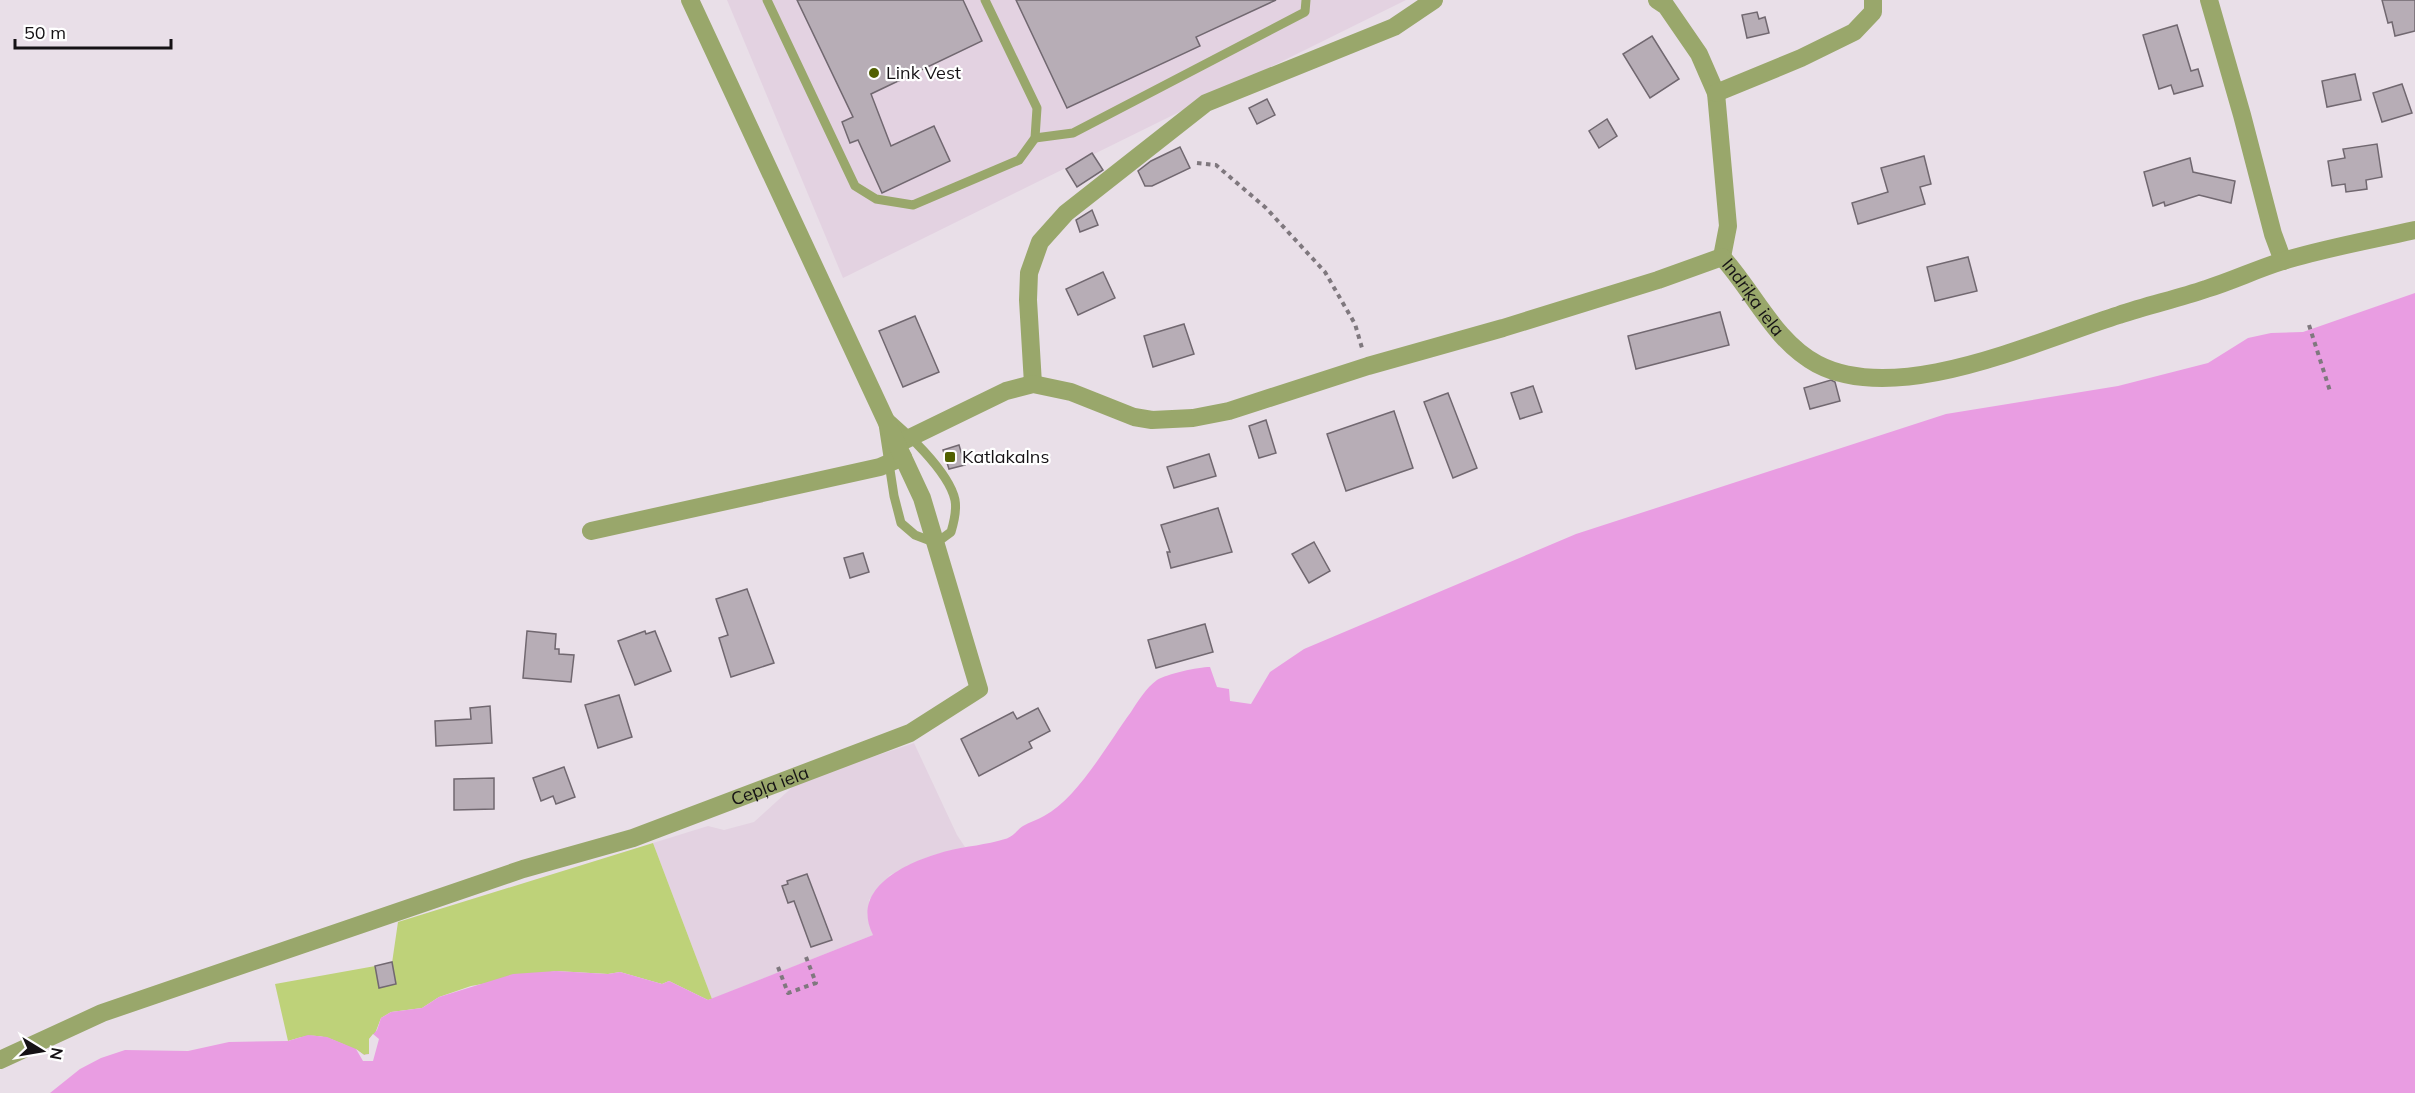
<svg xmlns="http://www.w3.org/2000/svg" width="2415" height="1093" viewBox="0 0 2415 1093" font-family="Mulish,sans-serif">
  <rect width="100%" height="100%" fill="#e9dfe8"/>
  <g fill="#e3d2e1">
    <polygon points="727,0 1406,0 843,278"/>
    <polygon points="914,743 957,835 965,847 930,856 890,875 869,900 873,935 712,999 653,843 708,826 724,830 754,822 798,782"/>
  </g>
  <path fill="#bed279" d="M653,843l59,156 -4,1 -39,-19 -7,3 -42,-12 -12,2 -52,-3 -85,15 -32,11 -17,11 -31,4 -10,6c-5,13 -9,22 -11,36l-6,1c-7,-5 -13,-7 -21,-11 -22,-10 -31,-11 -55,-3l-13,-57 117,-21 6,-41z"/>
  <path fill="#e99de2" d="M2415,293v800h-2365l30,-24 21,-11 24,-8 63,1 41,-9 59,-1 20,-6 19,2 29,12 8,6 5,-1v-15l8,-9 4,-12 10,-6 31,-4 17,-11 74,-23 43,-3 52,3 12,-2 42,12 7,-3 39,19 165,-65c-24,-48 36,-74 74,-84 20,-5 39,-6 58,-12 8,-2 12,-9 18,-13 7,-4 14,-6 21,-10 34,-18 64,-73 87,-104 7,-11 15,-24 26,-32 10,-6 41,-13 53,-13l7,20 12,2 1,12 21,3 19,-32 34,-23 272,-115 370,-120 172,-28 90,-23 40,-25 23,-5 32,-1z"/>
  <polygon fill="#e9dfe8" points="373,1034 379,1039 373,1061 363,1061 356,1049 364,1055 369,1054 369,1039"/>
  <g fill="#b7adb6" stroke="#716870" stroke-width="1.5">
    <polygon points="797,0 963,0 982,41 871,94 891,146 934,126 950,161 882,193 858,140 850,143 842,122 853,117"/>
    <polygon points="1016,0 1276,0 1196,37 1200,46 1067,108"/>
    <polygon points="2382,0 2415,0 2415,31 2395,36 2392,22 2388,23"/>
    <polygon points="1757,12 1759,19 1765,17 1769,33 1747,38 1742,15"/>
    <polygon points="2177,25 2191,71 2198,69 2203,86 2174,94 2171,85 2159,89 2143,35"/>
    <polygon points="1652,36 1679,79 1650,98 1623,54"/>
    <polygon points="2355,74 2361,100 2327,107 2322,81"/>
    <polygon points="2402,84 2412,113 2382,122 2373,93"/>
    <polygon points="1267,99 1275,115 1257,124 1249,108"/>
    <polygon points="1607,119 1617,136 1599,148 1589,131"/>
    <polygon points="2377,144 2382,177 2366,180 2367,189 2346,192 2345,184 2332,186 2328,161 2345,158 2343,149"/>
    <polygon points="1180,147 1190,168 1152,186 1145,186 1138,171 1151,161"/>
    <polygon points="1092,153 1103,170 1077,187 1066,169"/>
    <polygon points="1924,156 1931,184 1920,187 1925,204 1858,224 1852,203 1888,192 1881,168"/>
    <polygon points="2190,158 2193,172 2235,181 2231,203 2199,195 2165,206 2164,202 2153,206 2144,172"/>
    <polygon points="1092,210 1098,225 1080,232 1076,220"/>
    <polygon points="1968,257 1977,291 1935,301 1927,267"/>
    <polygon points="1103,272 1115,298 1078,315 1066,289"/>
    <polygon points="1720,312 1729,345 1636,369 1628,336"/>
    <polygon points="915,316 939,372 903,387 879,331"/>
    <polygon points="1184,324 1194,354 1153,367 1144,336"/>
    <polygon points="1831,380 1835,382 1840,401 1810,409 1804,388"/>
    <polygon points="1533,386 1542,412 1520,419 1511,393"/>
    <polygon points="1448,393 1477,468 1453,478 1424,402"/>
    <polygon points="1394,411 1413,468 1346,491 1327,434"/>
    <polygon points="1266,420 1276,453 1259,458 1249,426"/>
    <polygon points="959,445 965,465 949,469 943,450"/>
    <polygon points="1209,454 1216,476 1174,488 1167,467"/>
    <polygon points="1218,508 1232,552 1171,568 1167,552 1170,552 1161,525"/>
    <polygon points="1314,542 1330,571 1309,583 1292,554"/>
    <polygon points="863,553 869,572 850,578 844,558"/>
    <polygon points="747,589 774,663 731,677 719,638 728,635 716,599"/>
    <polygon points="1205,624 1213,652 1156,668 1148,640"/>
    <polygon points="527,631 556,634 555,649 559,649 559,654 574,655 571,682 523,678"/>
    <polygon points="645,631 646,634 655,631 671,671 635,685 618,641"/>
    <polygon points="619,695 632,737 598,748 585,705"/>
    <polygon points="490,706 492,743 436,746 435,721 471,719 470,708"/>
    <polygon points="1038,708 1050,731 1029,742 1032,748 979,776 961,739 1013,712 1017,719"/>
    <polygon points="564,767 575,797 556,804 553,796 541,801 533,778"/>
    <polygon points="494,778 494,809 454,810 454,779"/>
    <polygon points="807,874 832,940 811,947 794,901 788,903 782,886 788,884 787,881"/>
    <polygon points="392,962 396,984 379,988 375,966"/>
  </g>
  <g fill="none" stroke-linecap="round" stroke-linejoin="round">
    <g stroke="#7f787e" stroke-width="4" stroke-dasharray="4.5 4.5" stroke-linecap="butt">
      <polyline points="1197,163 1216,165 1266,208 1325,272 1355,324 1362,348"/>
      <polyline points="2309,325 2330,391"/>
      <polyline points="778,967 788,993 816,983 806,957"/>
    </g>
    <g stroke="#99a76b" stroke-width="9">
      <polyline points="767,0 855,186 876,199 913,205 1019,160 1035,138 1037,108 985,0"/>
      <polyline points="1035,138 1073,133 1305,12 1306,0"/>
      <path d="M881,411c22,18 68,60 74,89 2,11 -1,22 -4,32l-15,11 -21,-8 -14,-12 -7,-27z"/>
    </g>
    <g stroke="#99a76b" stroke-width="18">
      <polyline points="1657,0 1666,6 1699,54 1716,93 1728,226 1722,257"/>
      <polyline points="2209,0 2242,115 2273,234 2283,261"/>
      <polyline points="1716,93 1801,58 1854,32 1873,12 1873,0"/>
      <path id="s1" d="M1722,257c32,35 52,84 95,107 82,43 221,-24 302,-49 29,-10 58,-16 87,-26 26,-8 51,-20 77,-28 42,-13 88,-21 132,-31"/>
      <polyline points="1033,384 1028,300 1029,273 1040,242 1066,213 1206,103 1394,27 1434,0"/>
      <polyline points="897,444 1006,391 1033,384 1071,392 1134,417 1152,420 1193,418 1229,411 1368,366 1503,328 1658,280 1722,257"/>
      <polyline points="591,531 880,467 903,457"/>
      <path id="s2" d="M0,1060l102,-47 421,-144 110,-31 277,-105 69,-44 -57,-191 -232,-498"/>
    </g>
  </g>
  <g fill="#516001" stroke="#fff" stroke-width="2">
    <circle cx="874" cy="73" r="6"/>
    <rect x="944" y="451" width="12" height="12" rx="3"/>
  </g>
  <g text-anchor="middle" stroke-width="4.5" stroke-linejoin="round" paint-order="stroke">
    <g font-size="18" fill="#151215" stroke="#fff" text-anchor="start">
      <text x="886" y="79">Link Vest</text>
      <text x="962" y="463">Katlakalns</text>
    </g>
    <g font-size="18" fill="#151215" stroke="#fff">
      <text dy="6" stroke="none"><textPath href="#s1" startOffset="51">Indriķa iela</textPath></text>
      <text dy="6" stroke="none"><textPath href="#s2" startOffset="818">Cepļa iela</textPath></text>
    </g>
  </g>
  <g transform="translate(42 1051) rotate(101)" stroke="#ffffff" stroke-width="4.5" paint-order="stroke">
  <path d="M0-4.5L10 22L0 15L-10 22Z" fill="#151215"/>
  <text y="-9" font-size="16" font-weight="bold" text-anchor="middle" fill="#151215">N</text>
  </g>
  <path d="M15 39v9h156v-9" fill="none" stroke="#151215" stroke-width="3"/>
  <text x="24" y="39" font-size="18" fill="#151215" stroke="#ffffff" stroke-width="4.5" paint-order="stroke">50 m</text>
</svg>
